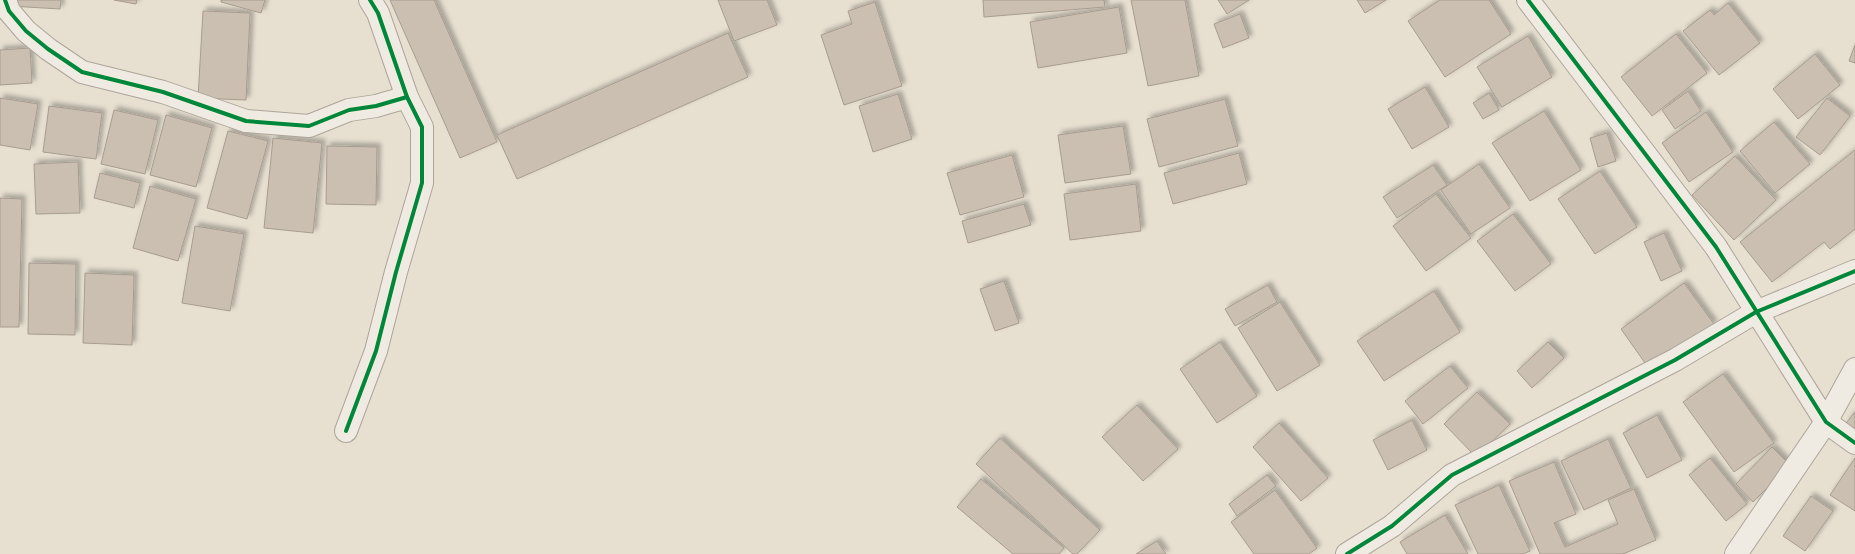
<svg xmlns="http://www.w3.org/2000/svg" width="1855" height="554" viewBox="0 0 1855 554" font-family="Merriweather,serif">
  <defs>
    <filter id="shadow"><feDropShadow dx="3.5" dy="-3.5" stdDeviation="2" flood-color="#0004"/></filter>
  </defs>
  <rect width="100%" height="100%" fill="#e7e0d1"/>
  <g fill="#cbbfb2" stroke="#a89c90" filter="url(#shadow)">
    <polygon points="10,0 61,0 60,9 10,6"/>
    <polygon points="114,0 137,0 136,4"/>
    <polygon points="221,0 265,0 261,13 221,2"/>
    <polygon points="390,0 434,0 497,142 460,158"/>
    <polygon points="718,0 767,0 777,25 734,41"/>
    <polygon points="983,0 1104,0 1105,7 984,17"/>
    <polygon points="1131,0 1185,0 1199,76 1148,86"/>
    <polygon points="1218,0 1249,0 1227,14"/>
    <polygon points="1357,0 1386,0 1365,13"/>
    <polygon points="1440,0 1489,0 1511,34 1445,77 1408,21"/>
    <polygon points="875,2 902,86 844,105 821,35 852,24 848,11"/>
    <polygon points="1728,3 1760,43 1719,75 1683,31 1710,10 1714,15"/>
    <polygon points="1119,7 1127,53 1038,68 1030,22"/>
    <polygon points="203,11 250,13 246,100 198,98"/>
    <polygon points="1240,14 1249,38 1223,48 1214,24"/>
    <polygon points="728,33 748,77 517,179 497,135"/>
    <polygon points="1676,34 1707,73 1652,116 1621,77"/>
    <polygon points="1528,36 1552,77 1502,107 1477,67"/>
    <polygon points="1855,45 1855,63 1849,61"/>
    <polygon points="30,48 32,83 0,85 0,50"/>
    <polygon points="1815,54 1840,85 1798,119 1773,89"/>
    <polygon points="1425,87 1449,127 1412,149 1388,109"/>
    <polygon points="1688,91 1701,111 1675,129 1662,110"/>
    <polygon points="1489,93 1499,110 1483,119 1473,103"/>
    <polygon points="898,94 912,139 873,152 859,106"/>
    <polygon points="0,98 38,104 30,150 0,145"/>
    <polygon points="1827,98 1850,116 1820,155 1796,137"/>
    <polygon points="1225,99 1238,146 1159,167 1147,119"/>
    <polygon points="49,106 102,113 96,159 43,152"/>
    <polygon points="114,110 158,120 145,174 101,164"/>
    <polygon points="1544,111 1581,170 1530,201 1492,143"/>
    <polygon points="1706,112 1733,152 1689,182 1662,143"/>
    <polygon points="166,115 212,128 196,187 150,175"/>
    <polygon points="1774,122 1810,164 1775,193 1740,151"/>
    <polygon points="1123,126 1131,174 1065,183 1058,135"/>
    <polygon points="228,131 268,141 247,219 207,208"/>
    <polygon points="1607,133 1616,161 1598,167 1590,138"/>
    <polygon points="273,138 322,143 313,233 264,228"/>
    <polygon points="327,146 377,147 376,205 326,204"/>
    <polygon points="1855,150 1855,229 1830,249 1824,242 1772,282 1740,242"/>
    <polygon points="1239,153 1247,184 1173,204 1164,173"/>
    <polygon points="1012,155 1024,197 960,215 947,173"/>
    <polygon points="1735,156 1776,200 1734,240 1692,195"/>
    <polygon points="78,162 80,213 36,214 34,164"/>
    <polygon points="1479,164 1510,208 1471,234 1441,190"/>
    <polygon points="1433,165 1447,185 1397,218 1383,197"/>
    <polygon points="1600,171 1637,227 1595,254 1558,199"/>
    <polygon points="100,173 140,183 134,208 94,198"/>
    <polygon points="1136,184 1141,231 1070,240 1064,194"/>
    <polygon points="150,186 196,199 178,261 133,248"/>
    <polygon points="1436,194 1471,238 1426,271 1393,226"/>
    <polygon points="0,198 22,199 19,327 0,327"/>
    <polygon points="1024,204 1031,225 968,243 962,221"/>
    <polygon points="1513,214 1551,264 1515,291 1477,241"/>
    <polygon points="195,226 244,234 230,311 182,303"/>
    <polygon points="1664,233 1682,271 1661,281 1644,242"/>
    <polygon points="29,263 76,264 75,335 28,334"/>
    <polygon points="85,273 134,275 132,345 83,343"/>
    <polygon points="1004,281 1019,323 995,331 980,289"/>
    <polygon points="1684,283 1714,324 1650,370 1621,329"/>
    <polygon points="1268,285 1277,302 1235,326 1225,309"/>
    <polygon points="1434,291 1460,332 1384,381 1357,341"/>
    <polygon points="1280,302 1320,365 1277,391 1238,328"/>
    <polygon points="1220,342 1257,396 1217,423 1180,369"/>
    <polygon points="1548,342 1564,358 1532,388 1517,371"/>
    <polygon points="1450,366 1468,388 1423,424 1405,401"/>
    <polygon points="1723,374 1774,443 1734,472 1683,402"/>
    <polygon points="1477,392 1510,424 1476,457 1444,424"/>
    <polygon points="1137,405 1178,449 1143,481 1102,437"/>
    <polygon points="1855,412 1855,431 1846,423"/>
    <polygon points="1657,415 1682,460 1647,478 1623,433"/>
    <polygon points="1412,420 1427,450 1388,470 1373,440"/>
    <polygon points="1279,423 1328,478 1301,501 1253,447"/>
    <polygon points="1000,438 1100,530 1077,554 1073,554 976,464"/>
    <polygon points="1608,439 1631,488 1584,510 1561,461"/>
    <polygon points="1772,447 1790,465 1753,502 1736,484"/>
    <polygon points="1710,458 1747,504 1726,521 1689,475"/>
    <polygon points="1855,458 1855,511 1830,495"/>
    <polygon points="1554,462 1576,514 1554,523 1565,547 1618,524 1608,500 1634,489 1656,540 1623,554 1540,554 1509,481"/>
    <polygon points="1267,475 1276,486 1237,516 1229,504"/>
    <polygon points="981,479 1064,548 1059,554 1013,554 957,507"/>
    <polygon points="1499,485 1530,551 1523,554 1478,554 1455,505"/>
    <polygon points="1275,490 1317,548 1309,554 1254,554 1231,522"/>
    <polygon points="1811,496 1833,511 1805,551 1783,536"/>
    <polygon points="1445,515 1468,554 1407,554 1400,542"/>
    <polygon points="1157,541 1166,554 1136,554"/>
  </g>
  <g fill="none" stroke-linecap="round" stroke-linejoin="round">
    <g stroke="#ada599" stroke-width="24">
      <g id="street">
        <polyline points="5,0 9,11 26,31 48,49 82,72 163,92 246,121 309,126 349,110 376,106 407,97"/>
        <polyline points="1528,0 1716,247 1826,422 1855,443"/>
        <polyline points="346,431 376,351 396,272 422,183 422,127 407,97 378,13 370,0"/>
        <polyline points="1347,554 1392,526 1452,475 1675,360 1756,312 1855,271"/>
        <polyline points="1736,554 1826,422 1855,369"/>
      </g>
    </g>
    <use href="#street" stroke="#efebe3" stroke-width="22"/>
    <g stroke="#f7eed8" stroke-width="6">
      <g id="cycleway">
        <polyline points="5,0 9,11 26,31 48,49 82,72 163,92 246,121 309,126 349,110 376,106 407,97"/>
        <polyline points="1528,0 1716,247 1826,422 1855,443"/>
        <polyline points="346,431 376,351 396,272 422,183 422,127 407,97 378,13 370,0"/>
        <polyline points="1347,554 1392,526 1452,475 1675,360 1756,312 1855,271"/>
      </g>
    </g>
    <use href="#cycleway" stroke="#00873e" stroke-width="4"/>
  </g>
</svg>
